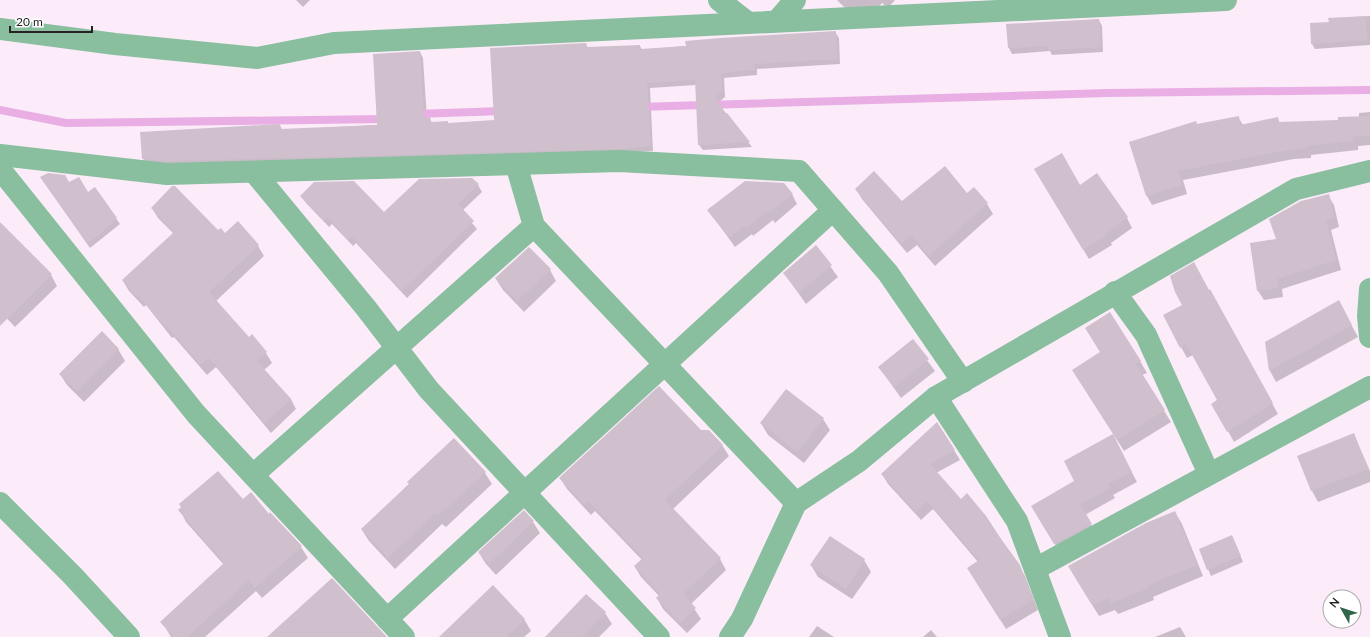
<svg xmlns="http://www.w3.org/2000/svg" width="1370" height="637" viewBox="0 0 1370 637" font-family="Lato,sans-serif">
  <rect width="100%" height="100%" fill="#fcecfa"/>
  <g fill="#0003">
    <polygon points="296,0 310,0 303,7"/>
    <polygon points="837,0 895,0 888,8 882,3 871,15 853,16"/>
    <polygon points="1370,16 1370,45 1315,49 1312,44 1330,23 1329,19"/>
    <polygon points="1099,20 1102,26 1103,52 1052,55 1050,51 1012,54 1009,48 1007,25"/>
    <polygon points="835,32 839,38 840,64 757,69 757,75 724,78 725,97 718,103 752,147 703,150 699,145 696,85 650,88 653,151 171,167 146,164 143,158 280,125 282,130 378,125 420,52 423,58 427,119 430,119 432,123 448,124 495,121 586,44 588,48 640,46 642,50"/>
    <polygon points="1370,112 1370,145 1358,146 1358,150 1311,155 1311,158 1294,159 1183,180 1187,194 1152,205 1147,196 1131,143 1197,125 1238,117 1243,125 1277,118 1280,123 1339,121 1359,117 1359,113"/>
    <polygon points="41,178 69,183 88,193 94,188 120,224 90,248"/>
    <polygon points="1041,180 1080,186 1127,218 1132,228 1111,243 1112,245 1089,259"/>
    <polygon points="478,185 482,192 462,211 477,229 407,298 356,243 353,246 332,224 329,227 306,203 301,196 384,214"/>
    <polygon points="856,189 902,203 967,194 987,204 993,214 935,266 917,245 907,253 862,199"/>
    <polygon points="792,194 797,204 775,223 773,220 753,236 752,234 735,247 709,211"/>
    <polygon points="1328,195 1334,205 1339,227 1331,230 1341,270 1282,289 1283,297 1264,300 1258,291 1277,240"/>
    <polygon points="152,208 225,234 238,223 258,246 264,256 216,301 249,338 252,336 266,353 272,363 264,370 291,399 296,409 271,433 216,367 207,375 174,337 172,338 146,305 144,307 129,291 123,281 174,234 158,218"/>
    <polygon points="0,223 51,275 57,286 15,327 0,311"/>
    <polygon points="816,247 838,277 806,304 784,273"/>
    <polygon points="550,270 556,281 524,312 503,290 496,279"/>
    <polygon points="1209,291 1216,301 1278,414 1234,442 1213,404 1218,401 1193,355 1187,358 1181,347 1183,305"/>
    <polygon points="1347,317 1358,337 1276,382 1270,371 1266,342"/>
    <polygon points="912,340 935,371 901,398 879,367"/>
    <polygon points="118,349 125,361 84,402 67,385 60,374"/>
    <polygon points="1140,361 1147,373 1142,375 1171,422 1124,451 1080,381"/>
    <polygon points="787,390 823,419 830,430 804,463 768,435 761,423"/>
    <polygon points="701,431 722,445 729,456 673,509 720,559 726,570 691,604 701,619 687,633 663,609 657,598 659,596 641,577 635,567 642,560 595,511 591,515 567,489 560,478"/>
    <polygon points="1354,435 1370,471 1370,482 1318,502 1312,491 1298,456"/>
    <polygon points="454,440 485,473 492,484 446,527 442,524 395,569 369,541 362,530"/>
    <polygon points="1118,446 1137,482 1113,495 1115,498 1085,515 1097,534 1061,554 1038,517 1076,481"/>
    <polygon points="954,450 960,460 936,473 961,500 986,516 1025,576 1038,610 1006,629 974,578 978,562 933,509 921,520 888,484 882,474"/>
    <polygon points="180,510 268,515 301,547 308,558 262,598 256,591 205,637 171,637 162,622 224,565 186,522"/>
    <polygon points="1175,512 1182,524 1203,576 1153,597 1154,600 1118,614 1115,610 1099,616 1075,577"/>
    <polygon points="533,522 540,533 496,575 486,564 479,553"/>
    <polygon points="1232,536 1243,562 1211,576 1200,550"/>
    <polygon points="830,538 864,560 871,572 852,599 818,577 811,565"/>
    <polygon points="605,613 612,624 599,637 552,637"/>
    <polygon points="524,619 531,631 524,637 447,637"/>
    <polygon points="817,626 834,637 809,637"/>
    <polygon points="1180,627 1186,637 1155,637"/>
    <polygon points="931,630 937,637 923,637"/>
  </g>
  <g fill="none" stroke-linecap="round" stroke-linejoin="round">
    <g stroke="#e9aee3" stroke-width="8">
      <polyline points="638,107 1107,93 1370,90"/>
      <polyline points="0,110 66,123 386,119"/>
      <polyline points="415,114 503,111"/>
    </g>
  </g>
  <g fill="#d0c0ce">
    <polygon points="1366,16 1367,40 1311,44 1310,23 1329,22 1328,18"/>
    <polygon points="1099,19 1101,47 1048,50 1048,46 1008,48 1006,24"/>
    <polygon points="836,31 837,59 754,64 755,70 721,73 722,91 715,98 723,108 723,114 727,113 750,142 698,145 695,80 647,83 651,146 621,149 168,161 142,159 140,132 280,124 280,129 377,125 373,54 420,51 424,118 430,117 431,122 448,121 448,123 494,120 490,48 586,43 587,47 640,45 640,49 686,46 685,41 720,38"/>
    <polygon points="1239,116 1240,125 1278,117 1279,122 1338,120 1338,117 1370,116 1370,136 1353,137 1353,141 1306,146 1307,148 1288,150 1178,171 1182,185 1146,196 1129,142 1196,121 1197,124"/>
    <polygon points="1062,153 1080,185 1097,173 1128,217 1106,233 1107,235 1083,250 1034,169"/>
    <polygon points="945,166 967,193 974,187 988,203 929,256 911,235 901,244 855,189 874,171 902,201"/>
    <polygon points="48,173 65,175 69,182 79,177 88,192 95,187 117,218 98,236 87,243 40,177"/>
    <polygon points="472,178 479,184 458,204 474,221 402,291 352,237 348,240 328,217 324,221 300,196 314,182 354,181 384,212 419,179"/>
    <polygon points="745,181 784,183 793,194 769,213 767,211 747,227 745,225 729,238 707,210"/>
    <polygon points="172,186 175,186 218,230 221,228 225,233 238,221 259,245 209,292 249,337 252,334 267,352 257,361 291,399 265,423 209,358 201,365 167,327 166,328 139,296 137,297 122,280 174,232 151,208"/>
    <polygon points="1329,194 1335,218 1326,220 1336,260 1277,279 1278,288 1257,291 1250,243 1276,239 1269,219 1301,201"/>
    <polygon points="0,222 52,274 0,326"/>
    <polygon points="816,245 832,265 799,293 783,273"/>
    <polygon points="529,247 551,269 517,301 495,278"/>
    <polygon points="1194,262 1209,290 1210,289 1273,403 1227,432 1211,404 1217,400 1186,344 1180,348 1163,315 1182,305 1175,292 1170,276"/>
    <polygon points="1339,300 1352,325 1269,371 1265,342"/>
    <polygon points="1110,312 1141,361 1136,364 1165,410 1117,440 1072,370 1100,352 1085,328"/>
    <polygon points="102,331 119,349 77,391 59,374"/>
    <polygon points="913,339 929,359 894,387 878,367"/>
    <polygon points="659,386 701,430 709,430 723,445 665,500 721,558 683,594 696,608 680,623 656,598 660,594 634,566 643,558 588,501 585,505 559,478"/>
    <polygon points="786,389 824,418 797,452 760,423"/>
    <polygon points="937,422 955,450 930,464 961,499 967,493 986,516 985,517 1020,565 1033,600 1000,620 967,568 979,560 927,501 916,512 881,474"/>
    <polygon points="1354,433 1368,469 1311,491 1297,456"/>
    <polygon points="1113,434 1132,472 1108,484 1110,488 1080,504 1092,524 1054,544 1031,506 1074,481 1064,461"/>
    <polygon points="454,438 486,472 438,516 435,513 388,558 361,529 409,484 407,482"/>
    <polygon points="218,471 243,499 251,492 269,514 270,512 302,546 255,588 249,580 187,637 174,637 160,622 224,563 178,510 181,507 179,504"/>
    <polygon points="524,510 534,521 489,564 478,552"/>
    <polygon points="1175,511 1197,565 1148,585 1149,588 1111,603 1109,598 1092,605 1068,566 1146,523"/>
    <polygon points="1232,535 1241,556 1207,570 1199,549"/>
    <polygon points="830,536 865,559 846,589 810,565"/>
    <polygon points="332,578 387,637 267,637"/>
    <polygon points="493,585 525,619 506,637 439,637"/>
    <polygon points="586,594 606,612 582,637 545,637"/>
  </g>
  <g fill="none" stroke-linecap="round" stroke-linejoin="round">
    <g stroke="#89be9f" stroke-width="22">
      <polyline points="719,0 747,22"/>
      <polyline points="777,21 795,0"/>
      <polyline points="0,29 115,44 257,58 334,43 1226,0"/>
      <polyline points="0,155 167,174 619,161 799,171 888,273 963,382"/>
      <polyline points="516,164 534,226 796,503"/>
      <polyline points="0,169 196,414 404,637"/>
      <polyline points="254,172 366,308 429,390 659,637"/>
      <polyline points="1370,289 1368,316 1370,337"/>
      <polyline points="1115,292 1146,335 1209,474"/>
      <polyline points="936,397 1017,521 1060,637"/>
      <polyline points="253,475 534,226"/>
      <polyline points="0,503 73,576 129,637"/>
      <polyline points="1035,569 1370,387"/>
      <polyline points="387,619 833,210"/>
      <polyline points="730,637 742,619 796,503 859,461 936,397 1296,189 1370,171"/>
    </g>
  </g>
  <g transform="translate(1342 609) rotate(309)"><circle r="19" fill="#ffffff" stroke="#a9a6a8"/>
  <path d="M0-3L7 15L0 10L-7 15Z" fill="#316549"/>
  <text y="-6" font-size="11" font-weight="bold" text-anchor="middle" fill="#272126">N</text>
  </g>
  <path d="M10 26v6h82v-6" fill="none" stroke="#272126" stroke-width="2"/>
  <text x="16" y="26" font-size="12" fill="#272126" stroke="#ffffff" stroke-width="3" paint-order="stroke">20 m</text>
</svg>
